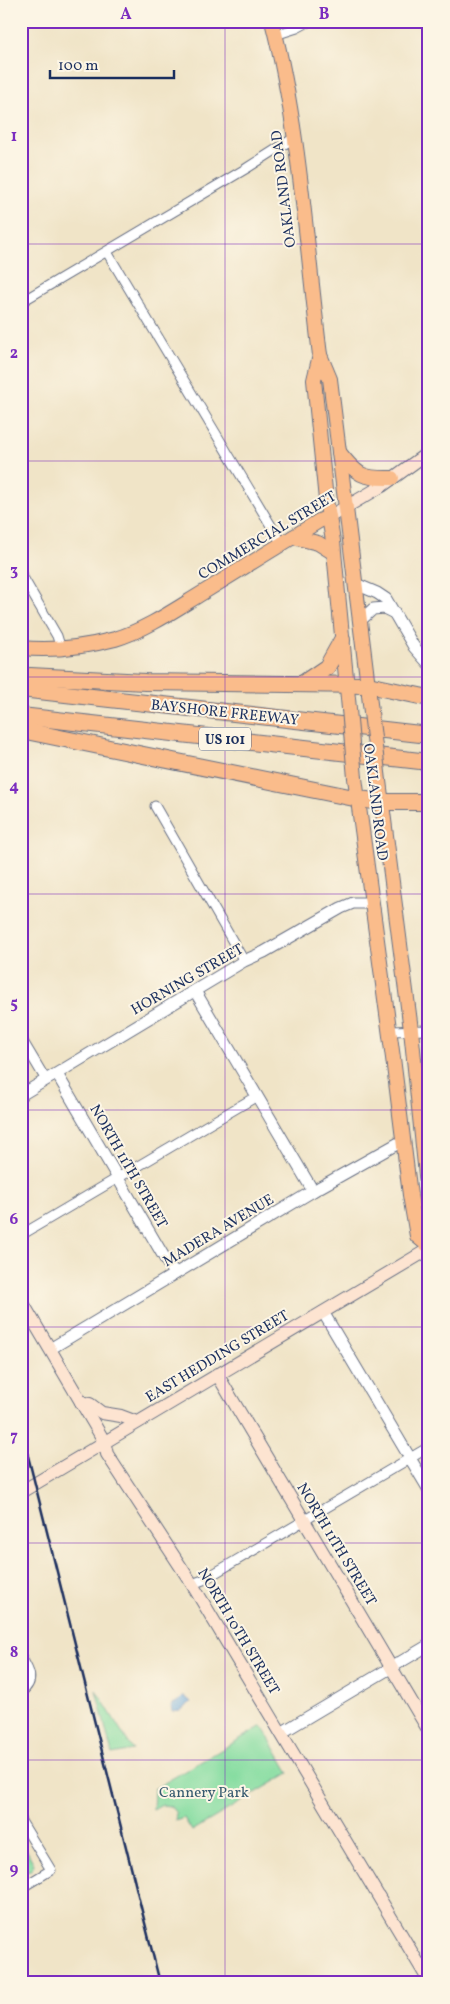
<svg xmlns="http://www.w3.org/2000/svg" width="450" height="2004" viewBox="0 0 450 2004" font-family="Vollkorn,serif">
  <rect width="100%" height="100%" fill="#fcf5e5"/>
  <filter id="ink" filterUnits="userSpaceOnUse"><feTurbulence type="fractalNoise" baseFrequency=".02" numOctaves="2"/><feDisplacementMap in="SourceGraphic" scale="10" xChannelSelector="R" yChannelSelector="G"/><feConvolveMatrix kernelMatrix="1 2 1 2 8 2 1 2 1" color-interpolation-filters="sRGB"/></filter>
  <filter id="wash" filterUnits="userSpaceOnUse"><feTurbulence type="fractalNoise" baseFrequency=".0096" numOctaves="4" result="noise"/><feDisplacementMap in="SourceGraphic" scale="20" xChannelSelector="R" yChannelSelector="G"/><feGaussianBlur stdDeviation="1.12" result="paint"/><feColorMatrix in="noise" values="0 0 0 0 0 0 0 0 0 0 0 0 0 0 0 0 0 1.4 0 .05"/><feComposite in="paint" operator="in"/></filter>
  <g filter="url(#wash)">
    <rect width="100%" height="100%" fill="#f0e4c7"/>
    <g fill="#86dda1" stroke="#508680">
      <polygon points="96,1690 133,1750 112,1754"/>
      <polygon points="262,1726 289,1773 192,1831 184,1818 175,1821 176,1813 170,1806 162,1805 153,1810 154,1789"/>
      <polygon points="21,1840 34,1864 32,1869 21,1875"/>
    </g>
    <polygon fill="#6aa9dd" stroke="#426c9e" points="184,1696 191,1702 180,1711 172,1712 171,1705 180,1700"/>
  </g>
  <g filter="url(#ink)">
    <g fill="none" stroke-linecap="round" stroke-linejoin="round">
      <g stroke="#666e83" stroke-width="11">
        <g id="minor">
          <polyline points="275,35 297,28 310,21"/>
          <polyline points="107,252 282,544"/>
          <polyline points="21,302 247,168 294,138"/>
          <polyline points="21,574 57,636 61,649"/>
          <polyline points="155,806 244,961"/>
          <polyline points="389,1031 429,1030"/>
          <polyline points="21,1038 46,1080"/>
          <polyline points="21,1235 257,1096"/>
          <polyline points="192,1584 203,1580 429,1447"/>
          <path d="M21,1657c8,13 15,24 0,35"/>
          <polyline points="21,1821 51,1870 21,1888"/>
        </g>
      </g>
      <g stroke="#666e83" stroke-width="13">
        <g id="tertiary">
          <polyline points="356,584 377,593 386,599 414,647 429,664"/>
          <polyline points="361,620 373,609 384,608 394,613"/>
          <polyline points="195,991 313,1191"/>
          <polyline points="57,1074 174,1274"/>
          <polyline points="21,1095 244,961 264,952 341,908 353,903 373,903"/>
          <polyline points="323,1312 429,1490"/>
          <polyline points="50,1349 313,1191 404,1140"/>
          <polyline points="281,1733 429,1645"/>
        </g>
      </g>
      <g stroke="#666e83" stroke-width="14">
        <g id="secondary">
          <polyline points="329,517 382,486 429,452"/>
          <polyline points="21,1300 104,1441 107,1454 192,1584 429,1981"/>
          <polyline points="217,1374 429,1731"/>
          <polyline points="81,1402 90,1404 102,1413 121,1416 137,1422"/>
          <polyline points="21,1492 429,1249"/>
        </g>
      </g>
      <g stroke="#666e83" stroke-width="16">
        <g id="primary">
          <path d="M272,21c28,109 34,223 48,334l10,24 39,315"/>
          <polyline points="320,355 314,380 326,500 333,541 349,709"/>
          <path d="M339,452c18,23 23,27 53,26"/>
          <polyline points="293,537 318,543 334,553"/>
          <path d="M21,648c31,3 64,-1 94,-9 30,-9 58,-28 84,-44 40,-25 80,-49 120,-74l10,-4"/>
          <polyline points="355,778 393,1058 410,1195 417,1236 429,1246"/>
          <polyline points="379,781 411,1030 429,1204"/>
        </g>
      </g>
      <g stroke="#666e83" stroke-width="18">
        <g id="motorway">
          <polyline points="21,680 30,676 145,682 368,685 429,698"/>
          <polyline points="302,684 327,667 342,640"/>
          <polyline points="21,689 429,735"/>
          <polyline points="21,716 429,762"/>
          <polyline points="21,730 359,799 381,802 429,802"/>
        </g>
      </g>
      <use href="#minor" stroke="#fff" stroke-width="9"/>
      <use href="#tertiary" stroke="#fff" stroke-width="11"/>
      <use href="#secondary" stroke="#fde4d1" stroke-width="12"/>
      <use href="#primary" stroke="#fabc8b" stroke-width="14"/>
      <use href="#motorway" stroke="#fabc8b" stroke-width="16"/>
      <g stroke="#1b2f5e" stroke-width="2.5">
        <polyline points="21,27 31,21"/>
        <polyline points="21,1428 160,1983"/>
      </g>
      <g stroke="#666e83" stroke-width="16" stroke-linecap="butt">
        <g id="primary-bridge">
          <polyline points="369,695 379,781"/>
          <polyline points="349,709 355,778"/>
        </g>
      </g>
      <use href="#primary-bridge" stroke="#fabc8b" stroke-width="14"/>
    </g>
  </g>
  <path fill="none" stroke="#7b2cbf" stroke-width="1" stroke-opacity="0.55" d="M225,21v1962M21,244h408M21,461h408M21,677h408M21,894h408M21,1110h408M21,1327h408M21,1543h408M21,1760h408"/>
  <g text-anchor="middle" stroke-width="4" stroke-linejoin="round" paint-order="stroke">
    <rect fill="#fcf5e5" stroke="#5e6a86" stroke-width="1" x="199" y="727.5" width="52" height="23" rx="4"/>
    <g font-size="14" font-weight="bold" fill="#1b2f5e">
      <text x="225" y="744">US 101</text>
    </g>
    <g font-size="15" fill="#1b2f5e" stroke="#fcf5e5">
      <text transform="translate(283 189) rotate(-97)" y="5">OAKLAND ROAD</text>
      <text transform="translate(267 535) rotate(-31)" y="5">COMMERCIAL STREET</text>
      <text transform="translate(225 712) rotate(6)" y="5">BAYSHORE FREEWAY</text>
      <text transform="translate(376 802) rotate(83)" y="5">OAKLAND ROAD</text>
      <text transform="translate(187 979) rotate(-30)" y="5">HORNING STREET</text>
      <text transform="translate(129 1166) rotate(60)" y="5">NORTH 11TH STREET</text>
      <text transform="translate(218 1230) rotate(-31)" y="5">MADERA AVENUE</text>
      <text transform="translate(217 1356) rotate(-31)" y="5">EAST HEDDING STREET</text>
      <text transform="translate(337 1544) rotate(59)" y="5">NORTH 11TH STREET</text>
      <text transform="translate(239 1631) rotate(59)" y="5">NORTH 10TH STREET</text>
    </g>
    <g font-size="15" fill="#365a6f" stroke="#fcf5e5">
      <text x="204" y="1797">Cannery Park</text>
    </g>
  </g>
  <rect width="450" height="2004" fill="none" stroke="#fcf5e5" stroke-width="55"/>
  <path d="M50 70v8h124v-8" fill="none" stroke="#1b2f5e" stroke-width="2.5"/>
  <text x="58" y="70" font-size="15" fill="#1b2f5e" stroke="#fcf5e5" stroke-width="4" paint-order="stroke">100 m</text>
  <rect x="28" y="28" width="394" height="1948" fill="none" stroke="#7b2cbf" stroke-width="2"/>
  <g font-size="16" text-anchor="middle" font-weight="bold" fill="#7b2cbf">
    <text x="126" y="19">A</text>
    <text x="324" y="19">B</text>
    <text x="14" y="141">1</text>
    <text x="14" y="358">2</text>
    <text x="14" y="575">3</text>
    <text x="14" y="791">4</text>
    <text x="14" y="1008">5</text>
    <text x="14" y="1224">6</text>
    <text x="14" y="1441">7</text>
    <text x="14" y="1657">8</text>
    <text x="14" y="1874">9</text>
  </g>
</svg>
